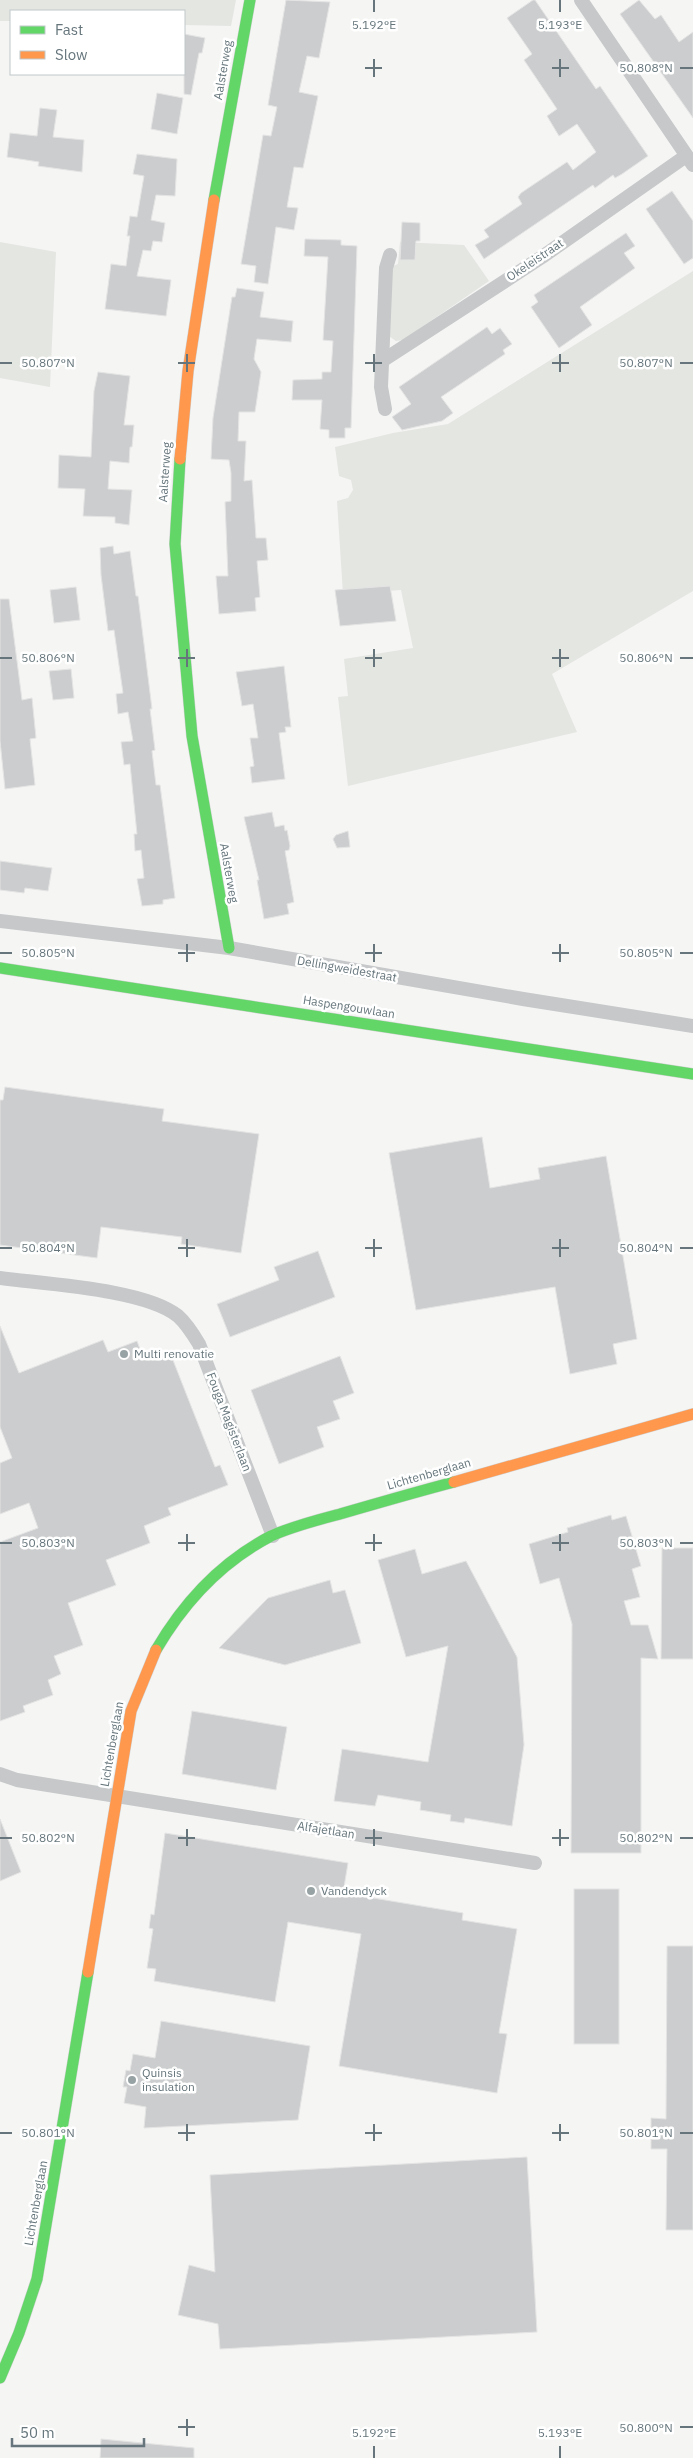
<svg xmlns="http://www.w3.org/2000/svg" width="693" height="2458" viewBox="0 0 693 2458" font-family="'IBM Plex Sans',sans-serif">
  <rect width="100%" height="100%" fill="#f5f5f4"/>
  <g fill="#e4e6e2">
    <polygon points="0,0 236,0 231,26 184,25 184,11 11,11 11,21 0,21"/>
    <polygon points="0,242 56,252 50,387 0,378"/>
    <polygon points="400,242 464,245 489,281 403,340 396,341 389,336 391,267 398,264"/>
    <polygon points="693,271 693,591 552,674 577,732 348,786 338,697 348,696 344,659 413,648 401,590 343,594 337,501 348,498 353,490 351,480 339,476 335,447 393,433 448,424"/>
  </g>
  <g fill="#cccdce" stroke="#e4e4e4">
    <polygon points="286,0 330,2 319,58 307,56 299,92 318,96 303,168 294,167 287,207 298,208 294,230 276,227 268,284 254,282 256,266 241,264 263,135 271,136 277,107 268,105"/>
    <polygon points="533,0 535,0 596,89 600,86 648,156 622,174 615,178 613,175 595,188 593,185 484,259 475,245 489,237 484,230 522,204 518,197 521,193 567,162 573,170 596,152 577,124 559,136 547,116 557,109 524,60 532,54 507,18"/>
    <polygon points="639,0 655,19 661,15 679,42 693,32 693,118 620,14"/>
    <polygon points="184,34 205,38 202,53 199,53 191,95 184,94"/>
    <polygon points="157,93 183,98 177,134 151,129"/>
    <polygon points="40,108 57,110 53,137 84,140 82,172 38,166 39,162 7,157 10,133 37,136"/>
    <polygon points="137,154 177,159 175,196 156,195 151,220 165,223 162,242 153,241 151,251 143,250 137,276 171,280 166,316 105,309 111,264 126,266 130,236 127,236 130,216 137,217 144,176 133,174"/>
    <polygon points="672,191 693,221 693,258 684,264 646,209"/>
    <polygon points="402,222 420,223 420,241 416,241 415,260 400,260"/>
    <polygon points="626,233 635,246 624,253 635,268 580,307 592,325 559,348 531,307 538,302 534,295"/>
    <polygon points="305,239 341,240 341,245 357,246 351,428 345,428 345,438 329,438 329,430 320,429 322,400 292,400 293,380 322,379 322,372 331,372 333,341 323,340 328,257 304,256"/>
    <polygon points="237,288 264,292 260,317 293,321 291,342 257,339 254,359 261,372 255,412 239,412 238,441 246,441 244,481 252,480 256,538 266,538 268,560 257,561 260,597 255,598 256,611 219,614 216,576 228,576 225,502 231,501 231,473 229,460 211,459 213,418 232,297 235,297"/>
    <polygon points="487,327 492,334 500,328 512,344 503,350 505,354 441,397 453,413 442,421 402,430 392,417 411,404 399,387"/>
    <polygon points="98,372 130,376 124,425 134,425 132,447 130,447 129,463 110,461 108,489 132,490 129,525 115,523 115,517 83,516 85,489 58,488 59,455 91,457 94,391"/>
    <polygon points="113,546 114,554 130,551 136,596 138,596 152,709 150,709 155,750 152,751 156,785 160,785 175,898 163,900 163,904 142,906 137,879 144,878 141,850 135,851 134,834 137,834 130,764 124,765 121,742 133,741 128,712 118,714 116,694 123,693 114,630 108,631 101,575 100,548"/>
    <polygon points="390,586 396,621 340,626 335,590"/>
    <polygon points="76,587 80,620 54,623 50,590"/>
    <polygon points="0,599 9,599 22,700 32,698 36,738 30,739 35,785 5,789 0,741"/>
    <polygon points="284,666 291,727 285,727 286,732 279,733 285,779 252,783 250,767 254,766 250,738 258,738 253,704 242,706 236,672"/>
    <polygon points="71,669 74,698 53,700 49,671"/>
    <polygon points="272,812 275,827 284,825 285,831 287,830 290,846 289,850 285,851 294,902 287,904 289,914 264,919 257,880 259,880 244,817"/>
    <polygon points="348,831 350,847 337,848 333,839 336,835"/>
    <polygon points="0,861 52,868 48,891 25,888 24,893 0,890"/>
    <polygon points="5,1087 164,1109 162,1121 259,1134 241,1253 181,1244 182,1237 101,1227 97,1258 0,1245 0,1100 3,1100"/>
    <polygon points="482,1137 490,1188 540,1179 538,1168 606,1156 637,1339 613,1344 617,1364 570,1374 555,1287 416,1310 389,1153"/>
    <polygon points="318,1251 335,1297 230,1337 217,1304 279,1280 274,1267"/>
    <polygon points="0,1326 19,1373 103,1340 108,1352 137,1341 144,1360 169,1350 215,1467 220,1465 228,1485 168,1508 171,1515 144,1526 150,1543 106,1560 116,1585 68,1603 83,1645 54,1656 61,1674 48,1680 53,1695 23,1706 25,1712 0,1721 0,1542 38,1528 29,1503 0,1514 0,1463 12,1458 0,1427"/>
    <polygon points="340,1356 354,1393 333,1401 340,1419 317,1427 324,1447 279,1464 251,1390"/>
    <polygon points="611,1515 612,1520 626,1516 641,1566 632,1569 640,1597 624,1601 631,1625 648,1625 658,1659 641,1658 641,1853 571,1853 572,1624 559,1578 540,1584 529,1544 568,1532 567,1528"/>
    <polygon points="662,1548 693,1548 693,1659 661,1659"/>
    <polygon points="415,1549 422,1574 466,1561 517,1657 524,1745 512,1826 465,1818 464,1823 450,1821 451,1815 420,1810 421,1802 378,1795 375,1806 334,1801 342,1749 428,1762 448,1646 406,1657 378,1560"/>
    <polygon points="330,1580 333,1593 345,1590 361,1643 285,1665 219,1648 268,1598"/>
    <polygon points="192,1711 287,1727 276,1790 182,1774"/>
    <polygon points="0,1819 21,1872 0,1881"/>
    <polygon points="165,1833 348,1863 343,1893 463,1913 462,1920 517,1929 499,2033 507,2034 497,2093 339,2066 361,1934 288,1922 275,2002 154,1981 156,1969 147,1968 153,1929 149,1928 151,1914 154,1915"/>
    <rect x="574" y="1889" width="45" height="155"/>
    <polygon points="667,1946 693,1946 693,2230 666,2230 667,2149 651,2149 651,2118 666,2119"/>
    <polygon points="161,2021 310,2046 298,2120 144,2128 146,2107 124,2103 127,2087 123,2087 126,2070 130,2071 133,2054 155,2058"/>
    <polygon points="527,2157 537,2332 220,2349 218,2324 178,2315 189,2265 215,2272 210,2175"/>
    <polygon points="101,2439 194,2448 194,2458 100,2458"/>
  </g>
  <g fill="none" stroke-linecap="round" stroke-linejoin="round">
    <g stroke="#d0d1d1" stroke-width="12">
      <g id="fast">
        <polyline points="214,200 250,0"/>
        <polyline points="180,459 175,544 192,736 229,948"/>
        <polyline points="0,968 693,1074"/>
        <path d="M156,1650c28,-48 65,-88 115,-114 22,-10 46,-16 69,-22 38,-11 76,-22 114,-32"/>
        <polyline points="0,2378 19,2333 37,2279 88,1972"/>
      </g>
    </g>
    <g stroke="#d0d1d1" stroke-width="12">
      <g id="slow">
        <polyline points="180,459 188,371 214,200"/>
        <polyline points="454,1482 693,1414"/>
        <polyline points="88,1972 131,1711 156,1650"/>
      </g>
    </g>
    <g stroke="#c6c8c9" stroke-width="14">
      <polyline points="581,0 693,165"/>
      <polyline points="382,361 542,257 686,156"/>
      <polyline points="385,409 381,387 386,268 390,255"/>
      <polyline points="0,921 229,948 523,999 693,1026"/>
      <path d="M0,1278c44,6 145,11 178,38 9,8 15,18 21,28l74,192"/>
      <polyline points="0,1774 17,1780 535,1863"/>
    </g>
    <use href="#fast" stroke="#63d668" stroke-width="11"/>
    <use href="#slow" stroke="#ff974d" stroke-width="11"/>
  </g>
  <path fill="none" stroke="#65757b" stroke-width="2" d="M374,0v12M560,0v12M374,59v18M560,59v18M365,68h17M552,68h17M680,68h13M187,354v18M374,354v18M560,354v18M0,363h12M178,363h17M365,363h17M552,363h17M680,363h13M187,649v18M374,649v18M560,649v18M0,658h12M178,658h17M365,658h17M552,658h17M680,658h13M187,944v18M374,944v18M560,944v18M0,953h12M178,953h17M365,953h17M552,953h17M680,953h13M187,1239v18M374,1239v18M560,1239v18M0,1248h12M178,1248h17M365,1248h17M552,1248h17M680,1248h13M187,1534v17M374,1534v17M560,1534v17M0,1543h12M178,1543h17M365,1543h17M552,1543h17M680,1543h13M187,1829v17M374,1829v17M560,1829v17M0,1838h12M178,1838h17M365,1838h17M552,1838h17M680,1838h13M187,2124v17M374,2124v17M560,2124v17M0,2133h12M178,2133h17M365,2133h17M552,2133h17M680,2133h13M187,2419v17M178,2427h17M680,2427h13M374,2446v12M560,2446v12"/>
  <g fill="#97a2a5" stroke="#fff" stroke-width="2">
    <circle cx="124" cy="1354" r="5"/>
    <circle cx="311" cy="1891" r="5"/>
    <circle cx="132" cy="2080" r="5"/>
  </g>
  <g text-anchor="middle" stroke-width="5" stroke-linejoin="round" paint-order="stroke">
    <g font-size="12" fill="#65757b" stroke="#fff">
      <text transform="translate(223 70) rotate(-80)" y="4">Aalsterweg</text>
      <text transform="translate(535 260) rotate(-34)" y="4">Okeleistraat</text>
      <text transform="translate(165 472) rotate(-86)" y="4">Aalsterweg</text>
      <text transform="translate(229 873) rotate(80)" y="4">Aalsterweg</text>
      <text transform="translate(347 969) rotate(10)" y="4">Dellingweidestraat</text>
      <text transform="translate(349 1007) rotate(9)" y="4">Haspengouwlaan</text>
      <text transform="translate(229 1422) rotate(69)" y="4">Fouga Magisterlaan</text>
      <text transform="translate(429 1474) rotate(-16)" y="4">Lichtenberglaan</text>
      <text transform="translate(112 1744) rotate(-80)" y="4">Lichtenberglaan</text>
      <text transform="translate(326 1830) rotate(9)" y="4">Alfajetlaan</text>
      <text transform="translate(36 2203) rotate(-80)" y="4">Lichtenberglaan</text>
    </g>
    <g font-size="12" fill="#65757b" stroke="#fff" text-anchor="start">
      <text x="134" y="1358">Multi renovatie</text>
      <text x="321" y="1895">Vandendyck</text>
      <text x="142" y="2077">Quinsis<tspan x="142" dy="14">insulation</tspan></text>
    </g>
  </g>
  <g font-size="12" text-anchor="middle" fill="#65757b" stroke="#fff" stroke-width="5" stroke-linejoin="round" paint-order="stroke">
    <text x="374" y="29">5.192°E</text>
    <text x="560" y="29">5.193°E</text>
    <text x="646" y="72">50.808°N</text>
    <text x="48" y="367">50.807°N</text>
    <text x="646" y="367">50.807°N</text>
    <text x="48" y="662">50.806°N</text>
    <text x="646" y="662">50.806°N</text>
    <text x="48" y="957">50.805°N</text>
    <text x="646" y="957">50.805°N</text>
    <text x="48" y="1252">50.804°N</text>
    <text x="646" y="1252">50.804°N</text>
    <text x="48" y="1547">50.803°N</text>
    <text x="646" y="1547">50.803°N</text>
    <text x="48" y="1842">50.802°N</text>
    <text x="646" y="1842">50.802°N</text>
    <text x="48" y="2137">50.801°N</text>
    <text x="646" y="2137">50.801°N</text>
    <text x="646" y="2432">50.800°N</text>
    <text x="374" y="2437">5.192°E</text>
    <text x="560" y="2437">5.193°E</text>
  </g>
  <rect x="10" y="10" width="175" height="65" fill="#ffffff" stroke="#c1c8ca"/>
  <rect x="20" y="26" width="25" height="8" fill="#63d668" stroke="#c1c8ca"/>
  <text x="55" y="35" font-size="15" fill="#65757b">Fast</text>
  <rect x="20" y="51" width="25" height="8" fill="#ff974d" stroke="#c1c8ca"/>
  <text x="55" y="60" font-size="15" fill="#65757b">Slow</text>
  <path d="M12 2438v8h132v-8" fill="none" stroke="#65757b" stroke-width="2.5"/>
  <text x="20" y="2438" font-size="15" fill="#65757b" stroke="#ffffff" stroke-width="4" paint-order="stroke">50 m</text>
</svg>
